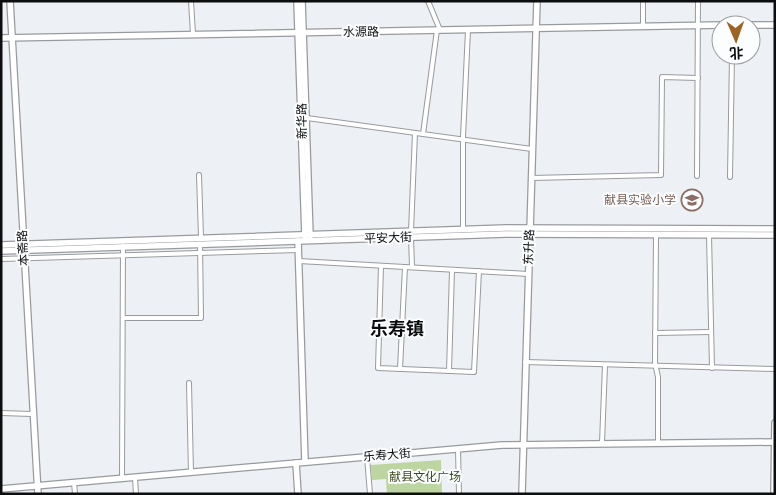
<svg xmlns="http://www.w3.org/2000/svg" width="776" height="495" viewBox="0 0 776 495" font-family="Manrope,'Noto Sans SC',sans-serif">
  <rect width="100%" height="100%" fill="#edf0f4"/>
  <polygon fill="#bdd5a0" points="441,460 442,494 387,494 386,479 372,480 371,465"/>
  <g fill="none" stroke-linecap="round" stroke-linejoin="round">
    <g stroke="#989b9e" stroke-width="6">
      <g id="street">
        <polyline points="191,1 193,34"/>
        <polyline points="428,1 440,30"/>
        <polyline points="643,1 643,27"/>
        <polyline points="307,118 532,149"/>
        <polyline points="423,134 437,30"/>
        <polyline points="199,175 201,237"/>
        <polyline points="697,176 698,1"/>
        <polyline points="730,177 732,55"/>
        <polyline points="531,178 661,175 662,77 698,78"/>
        <polyline points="463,229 463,137 468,30"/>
        <polyline points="411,231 415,133"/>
        <polyline points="656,235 655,363 658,377 658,443"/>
        <polyline points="709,235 712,368"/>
        <polyline points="411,237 412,267"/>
        <polyline points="1,259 299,250"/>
        <polyline points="299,261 528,274"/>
        <polyline points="381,266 378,368 474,372 479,271"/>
        <polyline points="123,318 201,318 200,244"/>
        <polyline points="655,333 711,332"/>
        <polyline points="525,362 775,369"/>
        <polyline points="400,369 405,267"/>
        <polyline points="449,371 452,270"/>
        <polyline points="189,383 191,473"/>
        <polyline points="1,413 32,414"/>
        <polyline points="602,443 605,365"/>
        <polyline points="458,449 459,494"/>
        <polyline points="367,457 370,494"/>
        <polyline points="135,478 136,494"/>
        <polyline points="122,479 123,246"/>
        <polyline points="74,482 75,494"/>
      </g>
    </g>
    <g stroke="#989b9e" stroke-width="8">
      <g id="secondary">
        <polyline points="10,1 38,494"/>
        <polyline points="297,1 305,236"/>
        <polyline points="302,1 310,236"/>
        <polyline points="750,25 775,25"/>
        <polyline points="1,38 721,25"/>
        <polyline points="298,241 305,462"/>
        <polyline points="1,245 506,228 775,229"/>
        <polyline points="1,251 506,234 775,235"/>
        <polyline points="296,463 298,494"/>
        <polyline points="1,489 502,445 775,442"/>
        <polyline points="522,494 537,1"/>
        <polyline points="774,494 775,423"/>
      </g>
    </g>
    <use href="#street" stroke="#fff" stroke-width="4"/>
    <use href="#secondary" stroke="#fff" stroke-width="5.5"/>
  </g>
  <defs>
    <g id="school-ring" transform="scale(1.125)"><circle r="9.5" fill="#fcfdff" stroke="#8d6e63" stroke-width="1.5"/><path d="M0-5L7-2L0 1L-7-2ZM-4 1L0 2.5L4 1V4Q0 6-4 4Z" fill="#8d6e63"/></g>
  </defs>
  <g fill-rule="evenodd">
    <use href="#school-ring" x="692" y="200"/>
  </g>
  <g text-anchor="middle" stroke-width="4" stroke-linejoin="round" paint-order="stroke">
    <g font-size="12" fill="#0c0d0e" stroke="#fcfdff">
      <text transform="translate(361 32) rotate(-1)" y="4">水源路</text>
      <text transform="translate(302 121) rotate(-91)" y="4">新华路</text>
      <text transform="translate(388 238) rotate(-2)" y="4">平安大街</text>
      <text transform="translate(529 247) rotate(-88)" y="4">东升路</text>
      <text transform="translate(23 248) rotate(-93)" y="4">本斋路</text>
      <text transform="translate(387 455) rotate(-5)" y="4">乐寿大街</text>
    </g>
    <g font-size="12" fill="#785e54" stroke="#fcfdff" text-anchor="end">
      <text x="676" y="204">献县实验小学</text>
    </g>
    <g font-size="12" fill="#3a4d1b" stroke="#fcfdff">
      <text x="425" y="481">献县文化广场</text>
    </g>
    <g font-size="18" font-weight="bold" fill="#0c0d0e" stroke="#fcfdff">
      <text x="397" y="335">乐寿镇</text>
    </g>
  </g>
  <rect width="776" height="495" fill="none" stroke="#0c0d0e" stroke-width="5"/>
  <g transform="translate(736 40) rotate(178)"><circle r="24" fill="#fcfdff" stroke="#9c9d9f"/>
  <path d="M0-4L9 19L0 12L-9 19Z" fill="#9e6323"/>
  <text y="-8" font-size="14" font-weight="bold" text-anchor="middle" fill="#0c0d0e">北</text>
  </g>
</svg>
